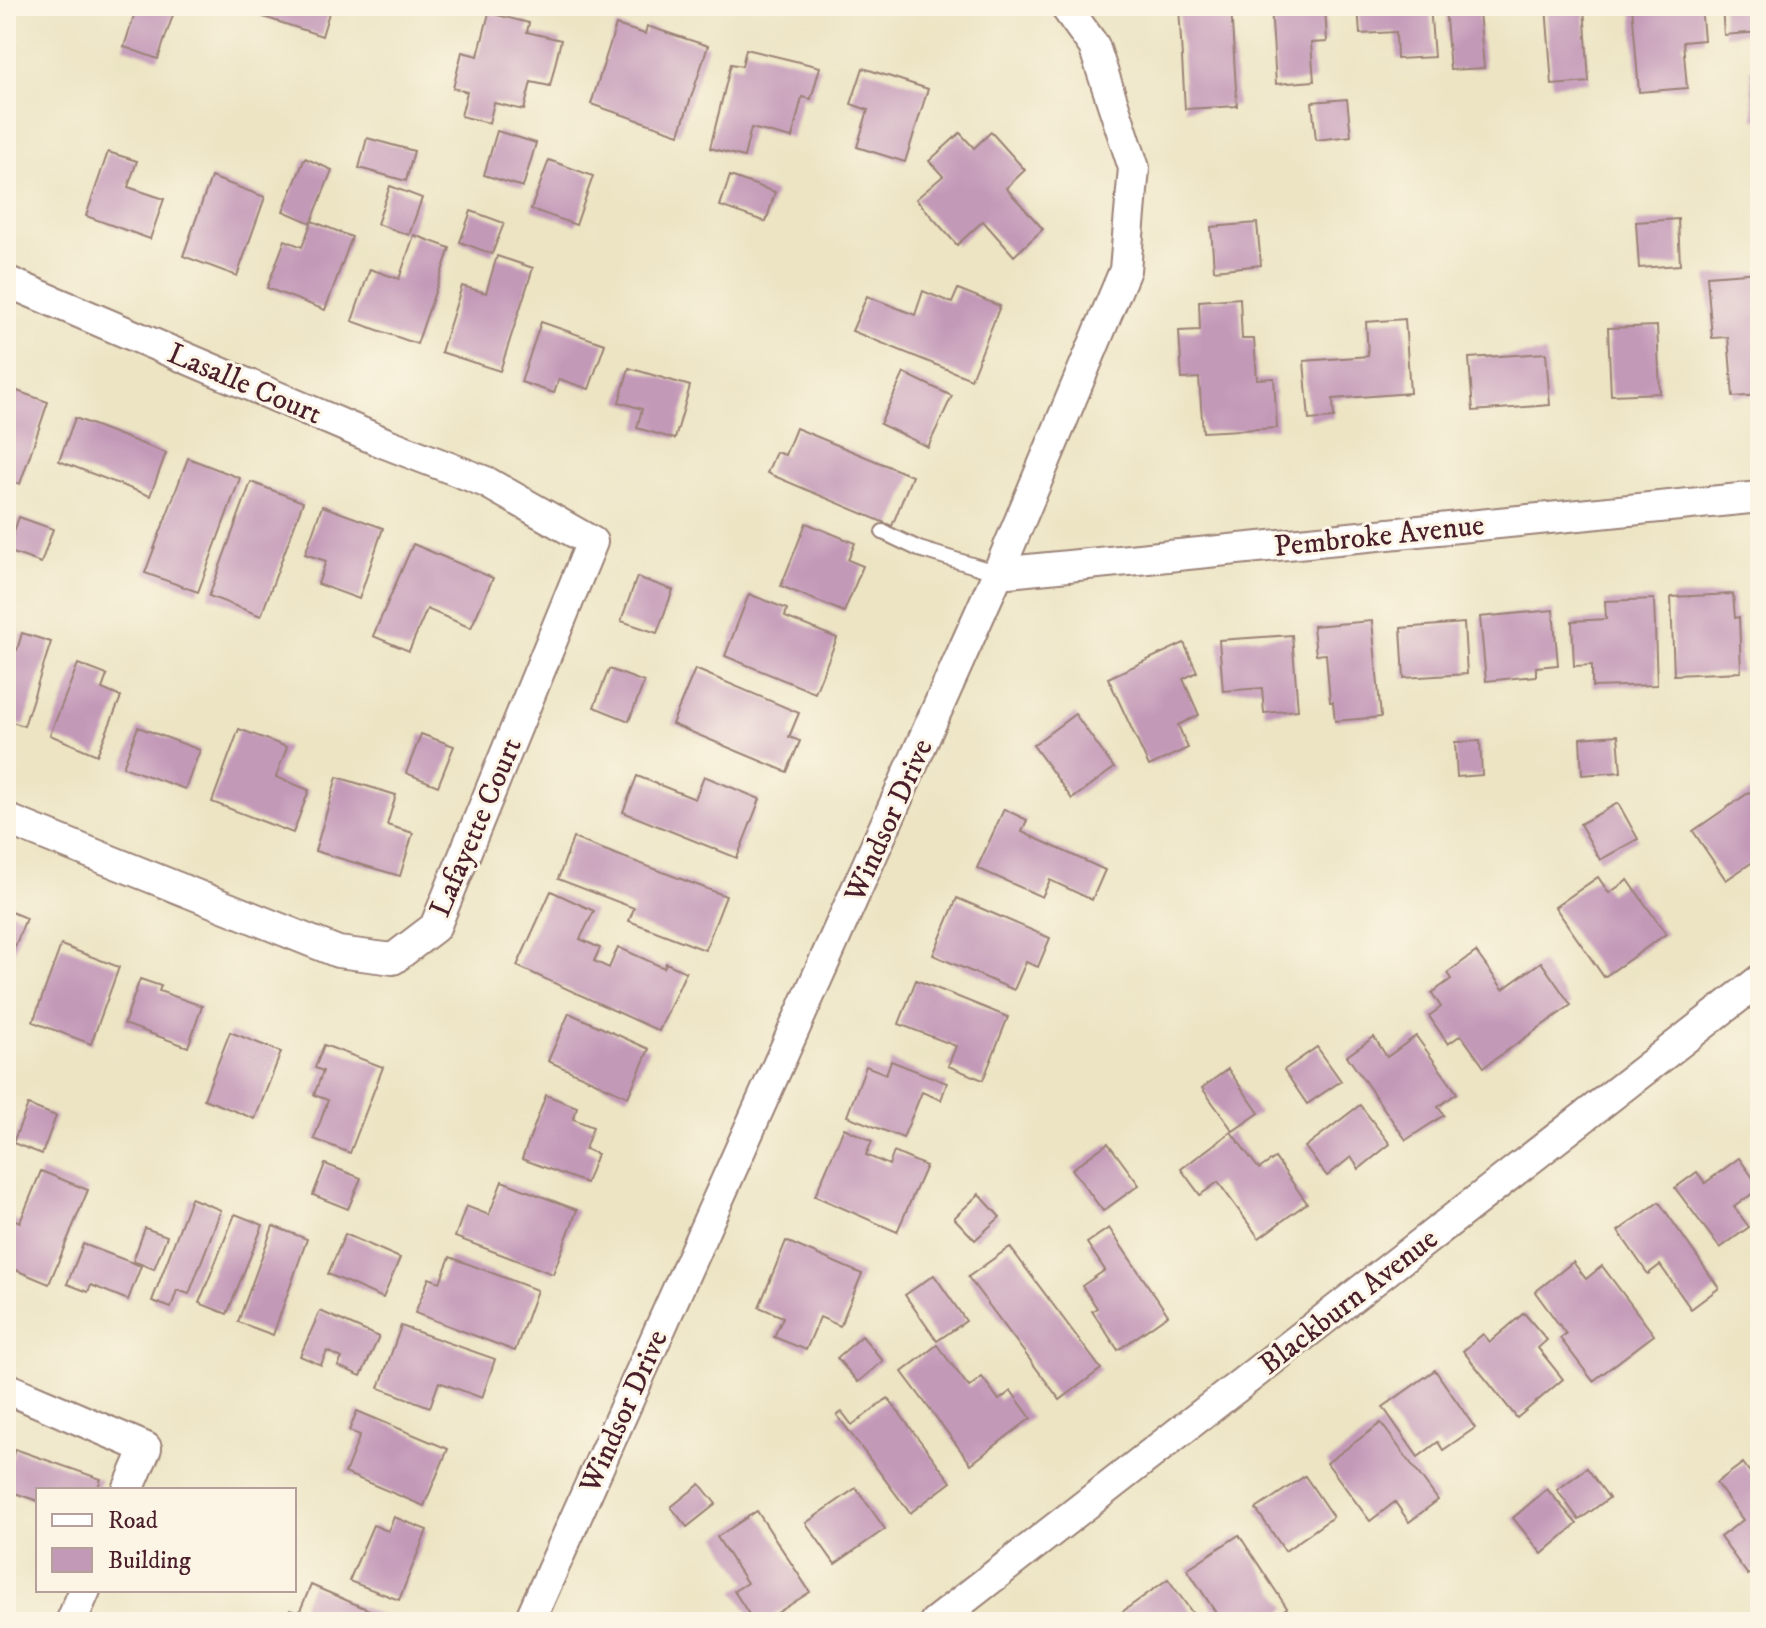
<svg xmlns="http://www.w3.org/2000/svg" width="1766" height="1628" viewBox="0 0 1766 1628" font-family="'IM FELL DW Pica',serif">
  <rect width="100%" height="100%" fill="#fcf5e5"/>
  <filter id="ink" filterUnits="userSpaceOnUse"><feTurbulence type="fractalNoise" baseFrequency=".0125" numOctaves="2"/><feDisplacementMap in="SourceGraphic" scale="16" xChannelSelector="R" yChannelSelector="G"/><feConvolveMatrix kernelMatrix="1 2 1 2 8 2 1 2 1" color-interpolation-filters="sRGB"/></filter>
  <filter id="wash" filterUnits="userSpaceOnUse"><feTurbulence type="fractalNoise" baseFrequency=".006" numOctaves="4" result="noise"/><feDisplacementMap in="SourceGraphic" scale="32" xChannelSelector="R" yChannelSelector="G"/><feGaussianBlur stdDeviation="1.8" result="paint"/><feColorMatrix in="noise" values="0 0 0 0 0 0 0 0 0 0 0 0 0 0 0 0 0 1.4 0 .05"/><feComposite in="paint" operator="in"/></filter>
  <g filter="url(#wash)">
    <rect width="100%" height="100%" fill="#ece4c3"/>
    <g id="blocks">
      <g fill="#c399b8">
        <polygon points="137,6 176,6 158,59 124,47"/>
        <polygon points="264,6 331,6 322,36 261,16"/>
        <polygon points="1179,6 1231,6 1237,106 1185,109"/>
        <polygon points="1271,6 1325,6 1327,42 1311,43 1314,81 1276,84"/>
        <polygon points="1358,6 1430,6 1434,57 1397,59 1396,32 1360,34"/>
        <polygon points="1445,6 1504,6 1504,10 1479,11 1484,68 1450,70"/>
        <polygon points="1546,6 1584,6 1589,82 1552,85"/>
        <polygon points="1632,6 1701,6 1704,40 1683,42 1687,88 1639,92"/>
        <polygon points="1722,6 1760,6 1760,32 1724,35"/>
        <polygon points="489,13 529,23 527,32 561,40 550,86 531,82 524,110 494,103 489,123 461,116 467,92 453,88 462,52 478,56"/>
        <polygon points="616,25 645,34 647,26 708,46 679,134 591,104"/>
        <polygon points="746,49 820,67 811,99 802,97 792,138 751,128 744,157 710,148 731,64 742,66"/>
        <polygon points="863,68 928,89 905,162 857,147 868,110 851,104"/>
        <polygon points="1760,68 1760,119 1754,120 1750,69"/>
        <polygon points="1347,99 1351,136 1316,140 1312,102"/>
        <polygon points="497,131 536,143 523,187 484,175"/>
        <polygon points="991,132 1025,170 1006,188 1043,229 1014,256 983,221 957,245 916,199 943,176 929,161 960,133 974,148"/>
        <polygon points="367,138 414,151 406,181 359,168"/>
        <polygon points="108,152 137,161 128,187 164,199 150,239 86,216"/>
        <polygon points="305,158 332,170 311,223 283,211"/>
        <polygon points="549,160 593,176 576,225 531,209"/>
        <polygon points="730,176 775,192 766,222 720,206"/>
        <polygon points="211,177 265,197 237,276 183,256"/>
        <polygon points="390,186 422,198 409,235 377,224"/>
        <polygon points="471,211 504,223 492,254 460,242"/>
        <polygon points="1678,219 1680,265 1639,268 1636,222"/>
        <polygon points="312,221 352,237 325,310 267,288 285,240 302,247"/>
        <polygon points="1257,223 1261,265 1214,270 1211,227"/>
        <polygon points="414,235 450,248 417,344 352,321 370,269 399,279"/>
        <polygon points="497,256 533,268 500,371 441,352 462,286 486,293"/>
        <polygon points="1760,272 1760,395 1733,397 1728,337 1712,338 1707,276"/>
        <polygon points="958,289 1000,306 971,379 852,331 867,296 915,315 923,291 952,303"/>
        <polygon points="1240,298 1242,339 1254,339 1257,379 1274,378 1277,428 1203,432 1199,378 1182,379 1179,331 1200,330 1199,301"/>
        <polygon points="1405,319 1410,393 1333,399 1334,418 1309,420 1304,361 1368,356 1366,322"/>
        <polygon points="541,322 605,344 589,389 559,379 554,393 521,382"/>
        <polygon points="1657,326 1660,393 1611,395 1608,328"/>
        <polygon points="1546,353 1550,405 1473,411 1469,358"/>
        <polygon points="629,368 690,386 675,439 637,428 642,409 619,402"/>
        <polygon points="904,373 952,396 928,447 880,424"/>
        <polygon points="6,387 48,402 20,484 6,479"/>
        <polygon points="75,418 166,453 150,496 59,461"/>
        <polygon points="796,428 912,476 892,526 767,473 776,452 785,455"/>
        <polygon points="188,458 240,478 198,592 145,573"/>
        <polygon points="251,482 303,502 261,616 209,596"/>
        <polygon points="322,506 383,528 359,599 318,584 326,561 305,554"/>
        <polygon points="19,517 53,529 41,563 7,551"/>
        <polygon points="806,523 855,543 848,560 863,566 844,612 781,586"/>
        <polygon points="413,544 493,578 471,628 427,609 409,651 373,636"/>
        <polygon points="637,577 673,590 657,633 621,621"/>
        <polygon points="749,594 787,609 785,617 837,638 815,693 725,656"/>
        <polygon points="1733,594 1735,618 1739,617 1741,672 1674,675 1671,597"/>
        <polygon points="1654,599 1657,685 1592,687 1592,665 1574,666 1572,621 1606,619 1605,601"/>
        <polygon points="1553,610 1558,665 1536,667 1536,676 1486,681 1480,617"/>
        <polygon points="1372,621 1381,717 1335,721 1333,702 1330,702 1326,654 1316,655 1313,626"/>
        <polygon points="1464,623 1467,674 1404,678 1401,628"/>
        <polygon points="22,633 51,642 24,726 6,720 6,647 17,650"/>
        <polygon points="1292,635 1298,710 1264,713 1262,688 1223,691 1219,640"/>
        <polygon points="1184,643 1197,672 1183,679 1199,715 1178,725 1188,748 1149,766 1108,678"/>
        <polygon points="78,664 107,675 102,689 121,697 97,755 50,735"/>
        <polygon points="609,669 644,682 629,721 594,707"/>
        <polygon points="695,669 799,713 789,737 800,741 787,772 672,724"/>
        <polygon points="1075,714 1114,768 1072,799 1033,745"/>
        <polygon points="138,727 200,750 185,789 123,767"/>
        <polygon points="239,729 287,747 276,777 309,790 293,833 212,802"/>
        <polygon points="421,734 454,746 438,786 406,773"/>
        <polygon points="1618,735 1621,772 1582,775 1580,738"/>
        <polygon points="1480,741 1482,775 1457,777 1455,742"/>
        <polygon points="637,776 695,799 704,776 760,799 737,858 623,812"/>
        <polygon points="337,777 396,795 387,825 413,833 400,876 315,851"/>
        <polygon points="1760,785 1760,857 1726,880 1693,831"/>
        <polygon points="1618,803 1638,839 1600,860 1580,824"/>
        <polygon points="1004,809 1027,820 1022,832 1105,870 1092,900 1050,880 1042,897 977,868"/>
        <polygon points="573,838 726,896 705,950 629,921 634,908 558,879"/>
        <polygon points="1598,877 1609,893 1628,880 1666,934 1604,977 1555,907"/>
        <polygon points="551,891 594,911 580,939 600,948 594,961 609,968 618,947 664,968 666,963 686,972 659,1031 517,966"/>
        <polygon points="957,898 1050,938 1038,967 1026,962 1014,990 933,955"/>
        <polygon points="6,910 26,918 6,970"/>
        <polygon points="61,945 119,967 91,1044 33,1022"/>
        <polygon points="1476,952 1503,989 1541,962 1571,1005 1484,1067 1461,1035 1448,1044 1429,1016 1441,1007 1432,993 1451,979 1447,973"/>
        <polygon points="140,979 161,986 159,991 202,1006 188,1047 124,1024"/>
        <polygon points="916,980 1008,1017 983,1080 948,1066 956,1046 899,1024"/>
        <polygon points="569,1013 649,1049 628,1097 548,1061"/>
        <polygon points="230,1032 281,1052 255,1119 204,1099"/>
        <polygon points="1416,1036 1457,1093 1438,1107 1444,1115 1406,1140 1347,1056 1374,1037 1387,1057"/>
        <polygon points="324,1045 383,1067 350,1153 314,1139 328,1100 314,1095 323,1071 315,1068"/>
        <polygon points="1317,1047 1341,1081 1307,1104 1284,1070"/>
        <polygon points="891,1061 947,1083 941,1100 922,1092 903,1138 847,1116 866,1066 886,1074"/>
        <polygon points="1228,1069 1259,1113 1233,1131 1202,1088"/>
        <polygon points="546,1095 577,1107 573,1119 593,1127 585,1149 597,1154 586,1183 522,1159"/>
        <polygon points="28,1105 56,1116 42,1154 13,1143"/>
        <polygon points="1360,1105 1390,1144 1359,1169 1351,1157 1327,1176 1305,1147"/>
        <polygon points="844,1128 872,1141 866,1155 889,1165 894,1152 926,1166 897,1232 815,1196"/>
        <polygon points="1231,1132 1259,1169 1275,1158 1307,1203 1259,1238 1218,1182 1200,1195 1181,1169"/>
        <polygon points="1108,1143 1139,1185 1103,1211 1072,1169"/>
        <polygon points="1739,1158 1760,1188 1734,1207 1749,1227 1720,1248 1675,1188 1697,1172 1705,1183"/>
        <polygon points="325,1164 361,1178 348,1209 313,1195"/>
        <polygon points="41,1171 88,1190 49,1284 6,1266 6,1216 20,1222"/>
        <polygon points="502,1181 577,1210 553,1274 455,1237 466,1206 489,1215"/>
        <polygon points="979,1194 1000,1217 975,1240 954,1218"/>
        <polygon points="191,1198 221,1210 189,1294 177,1290 171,1308 152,1301"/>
        <polygon points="1659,1202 1719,1288 1691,1309 1660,1265 1648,1274 1618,1231"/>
        <polygon points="235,1214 263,1225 227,1314 199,1303"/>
        <polygon points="273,1226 307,1239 273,1335 238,1322"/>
        <polygon points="145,1228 167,1236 154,1269 133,1261"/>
        <polygon points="1109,1228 1168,1315 1118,1350 1092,1311 1097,1308 1082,1286 1105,1270 1087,1243"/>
        <polygon points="345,1234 400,1258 383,1298 328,1274"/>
        <polygon points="786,1241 862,1274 840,1326 820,1317 806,1350 774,1337 783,1317 759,1307"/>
        <polygon points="83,1244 141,1266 128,1300 91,1285 88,1292 67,1284"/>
        <polygon points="1010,1247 1101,1369 1060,1400 968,1277"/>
        <polygon points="450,1257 537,1290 515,1351 415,1313 429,1278 440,1282"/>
        <polygon points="1573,1262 1586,1279 1602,1266 1654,1335 1593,1381 1560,1338 1566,1334 1535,1292"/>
        <polygon points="934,1275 966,1321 937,1341 905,1295"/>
        <polygon points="320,1311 379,1337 361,1376 338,1366 342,1358 327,1351 321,1365 300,1356"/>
        <polygon points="1524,1313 1547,1340 1538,1348 1563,1379 1517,1418 1463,1351 1483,1334 1490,1342"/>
        <polygon points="401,1326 495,1359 482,1398 439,1382 430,1407 379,1388"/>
        <polygon points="862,1336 883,1361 858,1382 837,1358"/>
        <polygon points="937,1345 969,1387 982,1377 999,1400 1011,1391 1031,1418 971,1464 902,1372"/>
        <polygon points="1435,1370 1475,1428 1443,1450 1438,1442 1418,1457 1383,1407"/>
        <polygon points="888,1398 951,1482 910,1513 837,1415 842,1412 852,1425"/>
        <polygon points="357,1411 448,1449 424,1506 345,1473 360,1435 349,1431"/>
        <polygon points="1381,1423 1438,1500 1409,1522 1395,1502 1370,1521 1327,1463"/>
        <polygon points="15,1449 101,1479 97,1490 38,1490 38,1501 6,1490 6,1475"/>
        <polygon points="1743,1463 1760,1486 1760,1566 1748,1575 1720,1537 1743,1520 1716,1483"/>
        <polygon points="1587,1468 1609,1498 1579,1520 1557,1490"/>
        <polygon points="1305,1476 1333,1517 1285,1551 1256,1509"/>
        <polygon points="700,1484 716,1504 687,1527 671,1507"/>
        <polygon points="856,1488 885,1529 835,1564 806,1523"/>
        <polygon points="1547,1489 1577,1524 1542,1554 1513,1518"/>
        <polygon points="757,1511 810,1592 763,1622 754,1622 734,1591 747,1583 717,1537"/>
        <polygon points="394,1517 427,1530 399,1600 349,1581 373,1525 388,1531"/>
        <polygon points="1239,1535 1287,1608 1266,1622 1222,1622 1187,1569"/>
        <polygon points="1168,1579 1196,1618 1190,1622 1129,1622 1122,1612"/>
        <polygon points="311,1585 397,1622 285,1622 290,1610 299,1613"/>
      </g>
    </g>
  </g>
  <g filter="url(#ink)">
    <use href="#blocks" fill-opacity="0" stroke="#9b8277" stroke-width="2"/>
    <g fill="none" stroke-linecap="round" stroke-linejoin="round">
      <g stroke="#9b8277" stroke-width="18">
        <polyline id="service" points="883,532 919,549 998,573"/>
      </g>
      <g stroke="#9b8277" stroke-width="34">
        <g id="minor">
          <polyline points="6,281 385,443 486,482 592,542 435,927 393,959 338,952 6,819"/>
          <polyline points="998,573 1760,497"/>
          <polyline points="6,1388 146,1448 128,1490"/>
          <polyline points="71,1622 85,1590"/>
          <polyline points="529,1622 998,573 1125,270 1134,168 1094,46 1065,6"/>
          <polyline points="935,1622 1760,980"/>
        </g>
      </g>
      <use href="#service" stroke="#fff" stroke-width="14"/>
      <use href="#minor" stroke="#fff" stroke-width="30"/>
    </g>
  </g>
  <g text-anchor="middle" stroke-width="6" stroke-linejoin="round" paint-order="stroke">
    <g font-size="30" fill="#4a1f2b" stroke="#fcf5e5">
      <text transform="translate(245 383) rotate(23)" y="10">Lasalle Court</text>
      <text transform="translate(1379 535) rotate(-6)" y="10">Pembroke Avenue</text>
      <text transform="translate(888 820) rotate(-66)" y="10">Windsor Drive</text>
      <text transform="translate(475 827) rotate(-67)" y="10">Lafayette Court</text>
      <text transform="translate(1348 1301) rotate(-38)" y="10">Blackburn Avenue</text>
      <text transform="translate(623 1411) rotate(-66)" y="10">Windsor Drive</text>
    </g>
  </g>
  <rect width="1766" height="1628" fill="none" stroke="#fcf5e5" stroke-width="32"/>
  <rect x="36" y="1488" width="260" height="104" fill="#fcf5e5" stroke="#b59f9b" stroke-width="2"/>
  <rect x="52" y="1514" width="40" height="12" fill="#ffffff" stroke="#b59f9b" stroke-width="2"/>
  <text x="108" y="1528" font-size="24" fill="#4a1f2b">Road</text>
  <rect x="52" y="1548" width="40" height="24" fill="#c399b8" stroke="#b59f9b" stroke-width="2"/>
  <text x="108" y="1568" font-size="24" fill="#4a1f2b">Building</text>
</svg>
